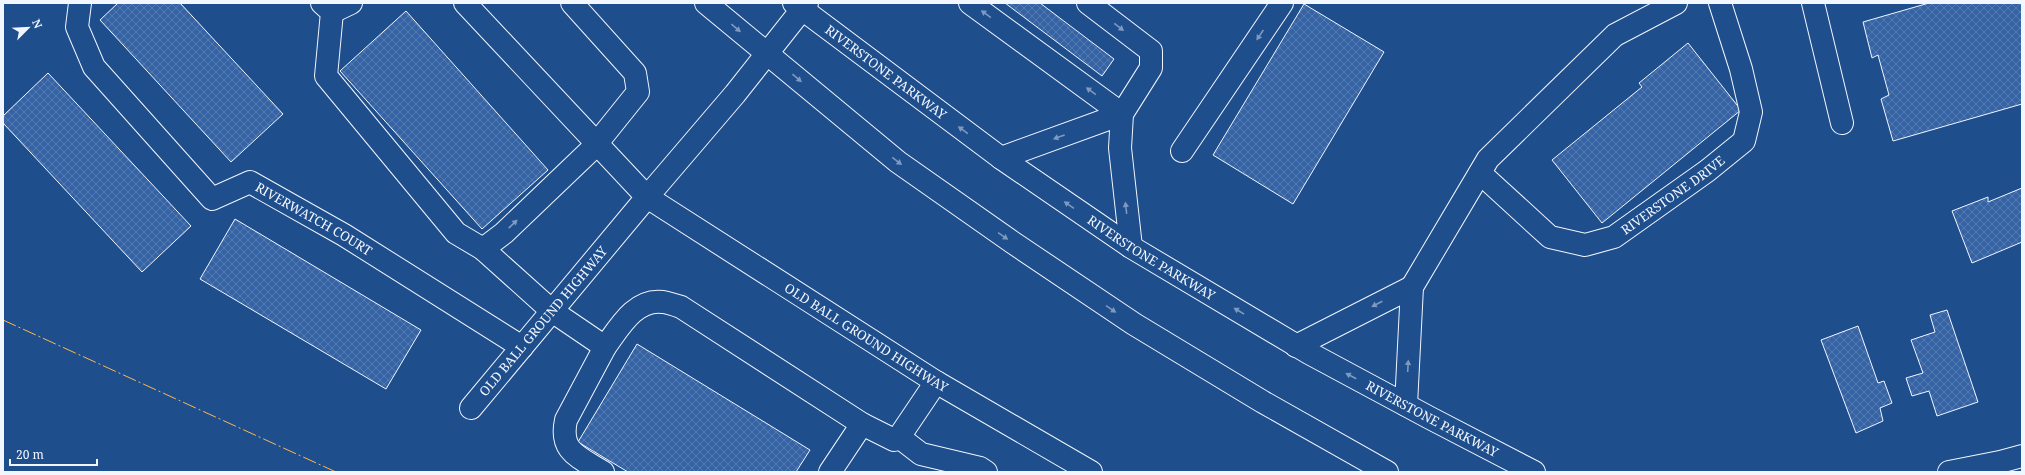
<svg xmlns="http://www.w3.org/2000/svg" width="2025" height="475" viewBox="0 0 2025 475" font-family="'Noto Serif',serif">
  <defs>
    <pattern id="building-cross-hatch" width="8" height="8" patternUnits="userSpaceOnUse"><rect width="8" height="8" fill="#3563a3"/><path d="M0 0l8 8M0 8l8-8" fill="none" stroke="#537ab1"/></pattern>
  </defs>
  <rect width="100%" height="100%" fill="#1f4e8c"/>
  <g fill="url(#building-cross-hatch)" stroke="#f2f6ff">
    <polygon points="118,3 180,3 283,114 231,162 100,20"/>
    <polygon points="1005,3 1040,3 1114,59 1102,76"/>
    <polygon points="1929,3 2022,3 2022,104 1893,141 1881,99 1889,95 1878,55 1872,58 1863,22"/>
    <polygon points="1304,4 1384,52 1293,204 1213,155"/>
    <polygon points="406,11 548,170 482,229 340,71"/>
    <polygon points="1688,43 1741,110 1602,223 1552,160 1642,87 1639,83"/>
    <polygon points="48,73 191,226 142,272 3,123 3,116"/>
    <polygon points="2022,188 2022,242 1972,263 1952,211 1988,197 1988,202"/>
    <polygon points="235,219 421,330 386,389 200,279"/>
    <polygon points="1947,310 1978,402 1937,416 1929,391 1912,396 1906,378 1923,373 1911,340 1935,332 1930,315"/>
    <polygon points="1858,326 1878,383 1884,381 1892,403 1880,408 1883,421 1856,433 1821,340"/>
    <polygon points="637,344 810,450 796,472 628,472 578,442"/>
  </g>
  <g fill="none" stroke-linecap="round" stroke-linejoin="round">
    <g stroke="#f2f6ff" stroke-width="24">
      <g id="minor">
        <path id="s1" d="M80,3l-3,24 17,40 118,132 38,-17 94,53 178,112"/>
        <path d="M322,3l10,9 -6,64 130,157 27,16 69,62 53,36c14,-19 30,-49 58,-45 6,1 12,3 18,5l181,117 32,16 5,-3 37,-55"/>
        <polyline points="465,3 647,197 471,408"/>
        <path id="s2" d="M807,3l-72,91 -88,103 289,185 155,90"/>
        <polyline points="970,3 1122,114"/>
        <polyline points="1088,3 1151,51 1151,68 1122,114 1120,148 1131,247"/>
        <polyline points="1813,3 1842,123"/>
        <polyline points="332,12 351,3"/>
        <polyline points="1182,151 1282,3"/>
        <polyline points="1001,158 1122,114"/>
        <path id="s3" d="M1480,173l70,64 35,8 29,-8 93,-66 37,-30 7,-29 -10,-43 -21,-66"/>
        <polyline points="483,249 504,233 593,148 638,92 635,73 572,3"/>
        <polyline points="1296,346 1412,287"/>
        <polyline points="1406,405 1412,287 1488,159 1615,35 1676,3"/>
        <polyline points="899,437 921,454 980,468 986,472"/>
        <path d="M603,472c-24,-15 -44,-20 -37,-52l39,-73"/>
        <polyline points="830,472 862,424"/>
        <polyline points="1949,472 2000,462 2022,456"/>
      </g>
    </g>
    <g stroke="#f2f6ff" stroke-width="24">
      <g id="major">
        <polyline points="706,3 898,162 1012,242 1134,324 1263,402 1387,472"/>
        <path id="s4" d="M794,3l207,155 130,89 178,106 121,65 104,54"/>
      </g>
    </g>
    <use href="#minor" stroke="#1f4e8c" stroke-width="22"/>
    <use href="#major" stroke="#1f4e8c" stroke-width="22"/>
    <polyline stroke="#ffb74d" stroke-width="1" stroke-dasharray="14 3 2 3" stroke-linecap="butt" points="3,320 336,472"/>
  </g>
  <defs><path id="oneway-solid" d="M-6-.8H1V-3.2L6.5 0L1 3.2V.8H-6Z"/></defs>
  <g fill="#7e9ac0">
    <use href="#oneway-solid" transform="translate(986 14) rotate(-144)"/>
    <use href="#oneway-solid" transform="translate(1119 27) rotate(38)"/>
    <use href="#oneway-solid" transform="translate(736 28) rotate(40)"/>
    <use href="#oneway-solid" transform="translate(1260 35) rotate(124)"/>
    <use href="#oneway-solid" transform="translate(797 78) rotate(40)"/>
    <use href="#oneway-solid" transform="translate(1091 91) rotate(-144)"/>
    <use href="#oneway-solid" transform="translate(963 130) rotate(-144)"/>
    <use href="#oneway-solid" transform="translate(1059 137) rotate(160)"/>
    <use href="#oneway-solid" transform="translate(897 161) rotate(38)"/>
    <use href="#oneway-solid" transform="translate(1069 205) rotate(-146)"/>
    <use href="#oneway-solid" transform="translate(1126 208) rotate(-97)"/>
    <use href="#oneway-solid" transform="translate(513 224) rotate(-44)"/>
    <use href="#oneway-solid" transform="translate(1003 236) rotate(35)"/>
    <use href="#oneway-solid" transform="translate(1377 304) rotate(153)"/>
    <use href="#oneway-solid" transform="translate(1111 309) rotate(34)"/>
    <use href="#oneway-solid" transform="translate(1239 311) rotate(-149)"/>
    <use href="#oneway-solid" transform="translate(1408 366) rotate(-87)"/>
    <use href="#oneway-solid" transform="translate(1351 376) rotate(-152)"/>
  </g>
  <g text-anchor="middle" stroke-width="3" stroke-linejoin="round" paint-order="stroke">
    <g font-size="13" fill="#f2f6ff" stroke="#1f4e8c">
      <text dy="5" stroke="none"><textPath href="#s4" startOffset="115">RIVERSTONE PARKWAY</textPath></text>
      <text dy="5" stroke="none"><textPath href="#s3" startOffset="233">RIVERSTONE DRIVE</textPath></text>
      <text dy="5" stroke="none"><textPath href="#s1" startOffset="360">RIVERWATCH COURT</textPath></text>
      <text dy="5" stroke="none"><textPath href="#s4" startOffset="439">RIVERSTONE PARKWAY</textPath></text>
      <text transform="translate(543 321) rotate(-50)" y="5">OLD BALL GROUND HIGHWAY</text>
      <text dy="5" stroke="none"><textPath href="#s2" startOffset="512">OLD BALL GROUND HIGHWAY</textPath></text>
      <text dy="5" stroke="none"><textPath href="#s4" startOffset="763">RIVERSTONE PARKWAY</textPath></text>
    </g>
  </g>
  <rect width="2025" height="475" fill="none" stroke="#f2f6ff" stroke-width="8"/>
  <g transform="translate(28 28) rotate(66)" stroke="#1f4e8c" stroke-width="3" paint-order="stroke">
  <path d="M0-3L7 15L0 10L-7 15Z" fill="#f2f6ff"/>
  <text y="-6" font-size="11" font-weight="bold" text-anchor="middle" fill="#f2f6ff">N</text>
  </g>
  <path d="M10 459v6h87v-6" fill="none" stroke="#f2f6ff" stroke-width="2"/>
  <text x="16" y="459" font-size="12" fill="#f2f6ff" stroke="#1f4e8c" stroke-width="3" paint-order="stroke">20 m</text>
</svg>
